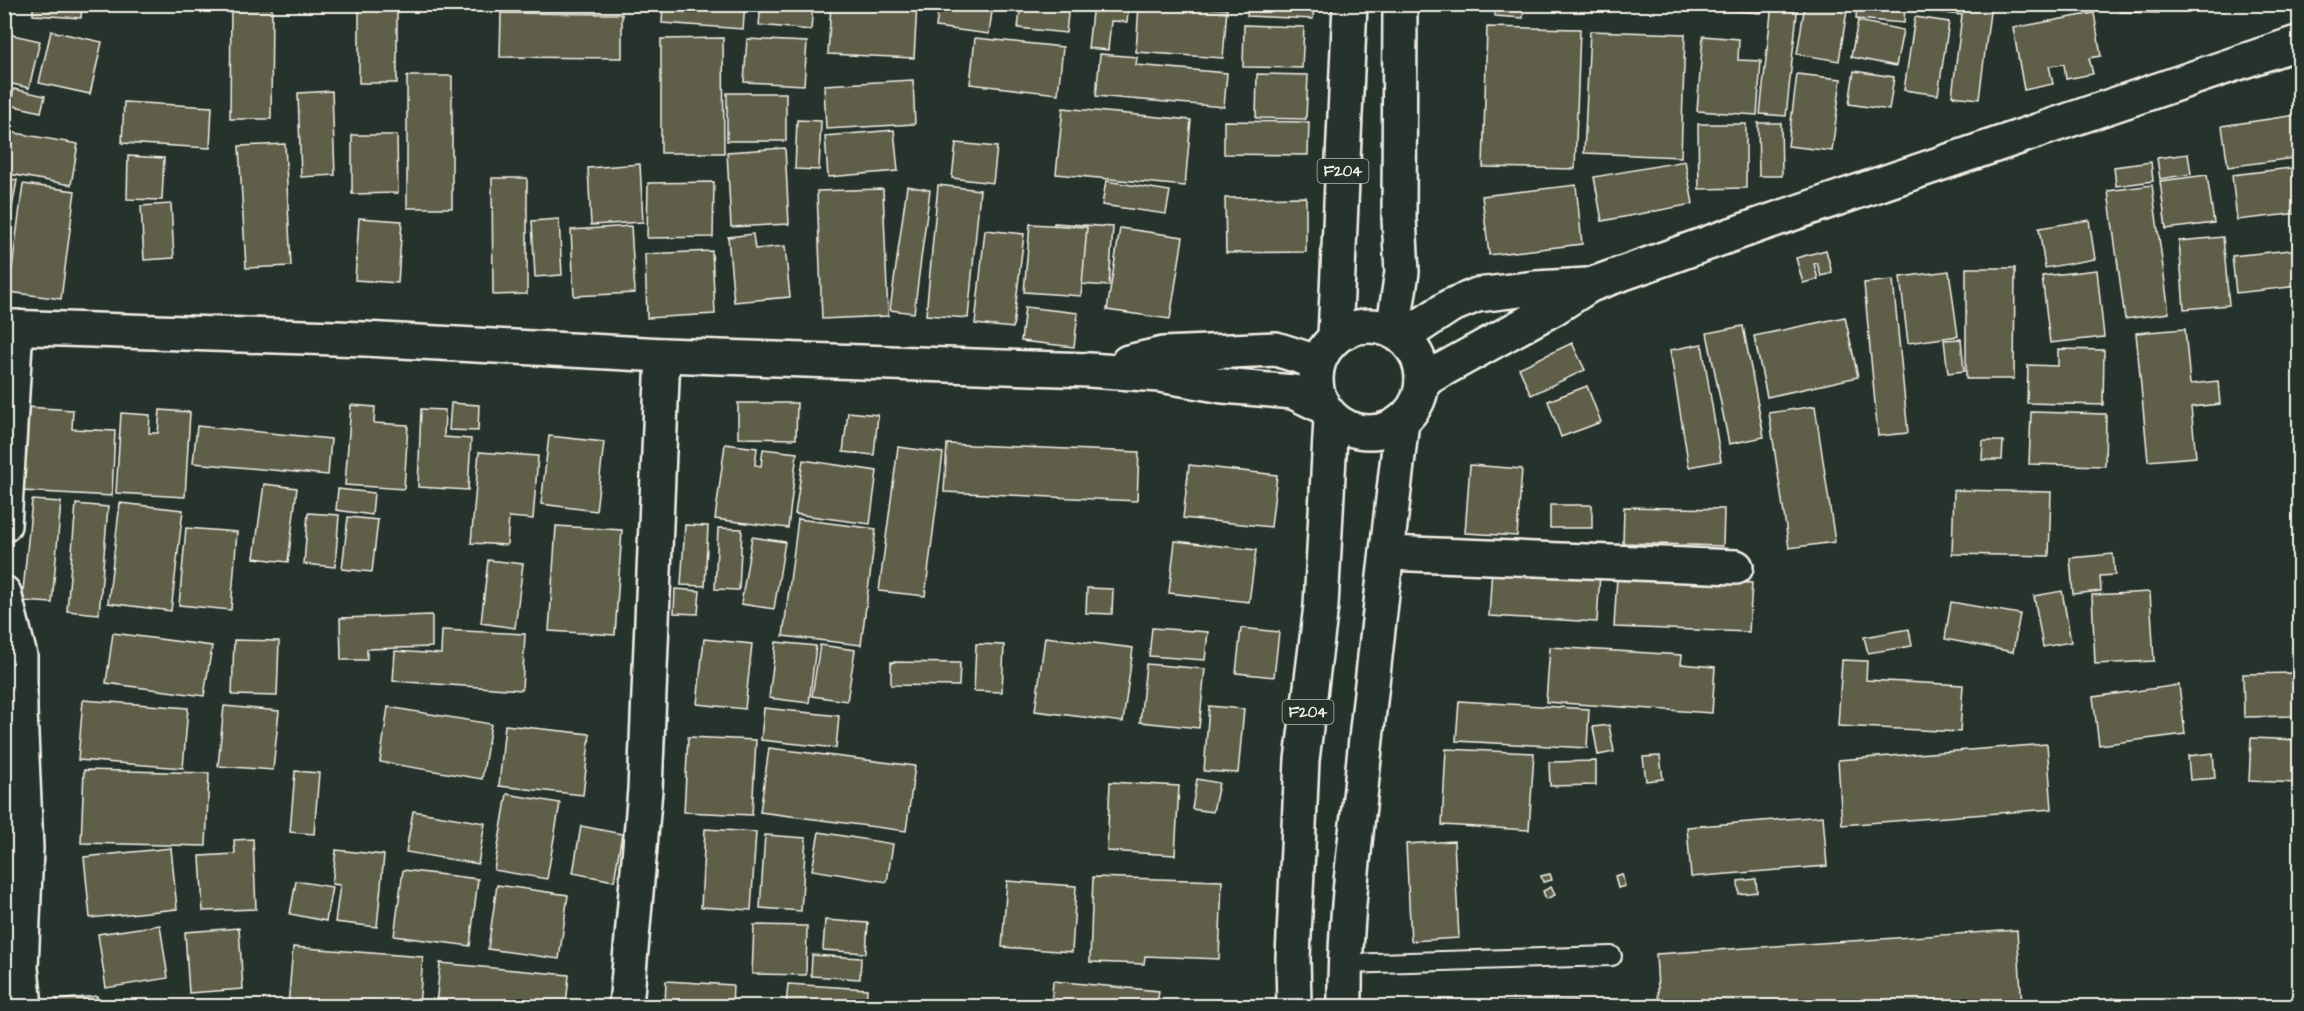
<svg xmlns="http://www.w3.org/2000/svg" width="2304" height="1011" viewBox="0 0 2304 1011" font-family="'Architects Daughter',sans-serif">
  <rect width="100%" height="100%" fill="#26332d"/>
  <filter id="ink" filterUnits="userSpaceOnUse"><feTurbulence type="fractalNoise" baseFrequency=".0167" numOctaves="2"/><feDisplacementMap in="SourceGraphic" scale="12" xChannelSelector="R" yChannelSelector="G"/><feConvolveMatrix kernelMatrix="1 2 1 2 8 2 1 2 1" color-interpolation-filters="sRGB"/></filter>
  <g filter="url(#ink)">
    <g fill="#5f5e4a" stroke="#f4f1e8" stroke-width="1.5">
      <polygon points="33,4 82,4 81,18 33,15"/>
      <polygon points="231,4 272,4 271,119 230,119"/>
      <rect x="359" y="4" width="38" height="79"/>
      <polygon points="551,4 631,4 631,6 551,8"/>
      <polygon points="663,4 745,4 743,29 662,23"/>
      <polygon points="761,4 813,4 811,30 759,25"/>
      <polygon points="831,4 917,4 914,58 828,54"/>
      <polygon points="939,4 993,4 989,34 936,27"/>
      <polygon points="1021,4 1069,4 1066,33 1018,28"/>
      <polygon points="1093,4 1129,4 1127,22 1111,21 1108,50 1088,48"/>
      <polygon points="1139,4 1227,9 1223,58 1136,52"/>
      <polygon points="1248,4 1314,4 1313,19 1247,16"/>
      <polygon points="1496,4 1524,4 1523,18 1495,16"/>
      <polygon points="1700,4 1762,4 1761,13 1700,8"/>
      <polygon points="1772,4 1798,4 1786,116 1760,114"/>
      <polygon points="1805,4 1848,4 1839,61 1797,54"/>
      <polygon points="1857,4 1905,4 1904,23 1856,19"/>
      <polygon points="1913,4 1991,4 1979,99 1952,96 1962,15 1912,9"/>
      <polygon points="2014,4 2093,4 2093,10 2014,9"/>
      <polygon points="2119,4 2159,4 2159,13 2119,12"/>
      <polygon points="501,13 622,14 622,58 500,57"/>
      <polygon points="2094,13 2101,56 2089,58 2093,74 2066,79 2064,64 2049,66 2053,84 2024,90 2013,28"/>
      <polygon points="1915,17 1949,22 1938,95 1904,90"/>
      <polygon points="1858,21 1903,30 1896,66 1851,57"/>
      <polygon points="1244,25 1304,27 1302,68 1243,67"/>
      <polygon points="1487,27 1580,29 1575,169 1483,167"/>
      <polygon points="51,31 102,42 90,94 39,83"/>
      <polygon points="1590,31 1685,34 1681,157 1584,153"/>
      <polygon points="4,33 40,41 29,88 4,82"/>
      <polygon points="1703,36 1739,39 1738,60 1761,61 1757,115 1697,111"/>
      <polygon points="723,38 724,153 661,153 661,39"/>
      <polygon points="975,38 1063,47 1058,94 970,84"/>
      <polygon points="747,39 807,42 804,85 744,82"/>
      <polygon points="1100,54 1137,57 1136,65 1227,73 1224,107 1096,96"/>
      <polygon points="1854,71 1894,77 1889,110 1849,104"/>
      <polygon points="1257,74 1308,75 1306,119 1256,118"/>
      <polygon points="1797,74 1841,79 1832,151 1788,146"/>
      <rect x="407" y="76" width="45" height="132"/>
      <polygon points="913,80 915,124 826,129 824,85"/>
      <polygon points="14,89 45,96 41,112 10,105"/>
      <polygon points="332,91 335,175 301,177 298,93"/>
      <rect x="727" y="93" width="59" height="48"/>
      <polygon points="124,102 212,107 210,148 122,143"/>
      <polygon points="1063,108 1191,120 1185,186 1056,174"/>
      <polygon points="2296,115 2300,157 2228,167 2222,126"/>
      <polygon points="797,120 821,121 819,170 795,169"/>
      <polygon points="1224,121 1309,122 1308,155 1224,154"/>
      <polygon points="1758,123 1781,123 1782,176 1759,176"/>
      <polygon points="1698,124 1746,124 1746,188 1699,189"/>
      <polygon points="894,130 898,171 828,177 825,136"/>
      <polygon points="4,131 78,144 71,185 4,173"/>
      <polygon points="352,135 397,135 398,193 352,194"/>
      <polygon points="956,143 997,147 993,183 952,178"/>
      <polygon points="285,144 291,266 246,268 239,146"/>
      <polygon points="785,148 789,224 731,227 727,152"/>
      <polygon points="2188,154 2191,174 2160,179 2157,158"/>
      <polygon points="128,156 164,158 162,200 127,199"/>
      <polygon points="1685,161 1693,204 1602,221 1594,177"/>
      <polygon points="2151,162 2153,181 2116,186 2114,167"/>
      <polygon points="640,164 643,222 591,225 588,168"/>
      <polygon points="2300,167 2300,213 2237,220 2232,175"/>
      <polygon points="2207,175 2214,223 2166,229 2160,181"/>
      <polygon points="4,178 17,180 4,252"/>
      <polygon points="492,178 527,178 527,294 493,295"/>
      <polygon points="1106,181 1170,191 1166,214 1102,205"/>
      <polygon points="714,182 713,237 647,238 648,183"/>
      <polygon points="23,184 75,191 61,299 9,292"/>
      <polygon points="938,185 980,190 968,318 926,315"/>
      <polygon points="1576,185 1582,244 1489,255 1482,196"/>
      <polygon points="2152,185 2169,313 2125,319 2108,191"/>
      <polygon points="907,186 930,190 914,313 890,310"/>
      <polygon points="883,189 888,316 822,319 817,191"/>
      <polygon points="1306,197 1306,252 1226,253 1225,198"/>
      <polygon points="171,204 174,258 144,260 141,206"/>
      <polygon points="359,218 402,221 398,283 355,280"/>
      <polygon points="559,219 562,275 535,277 532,221"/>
      <polygon points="2089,220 2095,259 2045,268 2039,228"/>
      <polygon points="1054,223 1113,227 1109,286 1050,282"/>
      <polygon points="1030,224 1087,227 1081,296 1024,292"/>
      <polygon points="631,226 635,293 574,296 571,230"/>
      <polygon points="1120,228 1183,237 1170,319 1107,310"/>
      <polygon points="985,230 1024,234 1013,328 975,324"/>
      <polygon points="753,234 755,249 785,246 790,297 734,302 728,237"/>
      <polygon points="2223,237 2229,305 2184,309 2179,241"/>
      <polygon points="2300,249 2300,286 2236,293 2232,256"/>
      <polygon points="1826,250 1832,273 1821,276 1817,263 1814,264 1818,279 1803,283 1796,258"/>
      <polygon points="712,251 715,314 647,318 645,254"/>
      <polygon points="1966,268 2015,268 2014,379 1966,379"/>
      <polygon points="2097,270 2104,337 2050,343 2042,276"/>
      <polygon points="1949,271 1958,336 1908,343 1900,277"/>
      <polygon points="1893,280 1908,433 1878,436 1864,283"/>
      <polygon points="1025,307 1078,313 1074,347 1021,341"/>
      <polygon points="1845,317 1858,377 1767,397 1754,336"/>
      <polygon points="1743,326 1764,437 1729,444 1707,333"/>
      <polygon points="2185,329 2190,384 2218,381 2220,404 2191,407 2196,457 2148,461 2136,333"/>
      <polygon points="1961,339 1964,371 1948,373 1944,340"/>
      <polygon points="1572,343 1585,370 1531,395 1519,368"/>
      <polygon points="1702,344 1721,461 1689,467 1670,350"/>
      <polygon points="2058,349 2104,350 2103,405 2027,403 2028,365 2058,366"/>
      <polygon points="1587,386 1601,422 1561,437 1548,401"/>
      <polygon points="451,403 479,405 478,431 449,430"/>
      <polygon points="738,403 797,403 796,439 738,438"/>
      <polygon points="351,405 375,407 374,423 408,425 404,489 345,485"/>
      <polygon points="1815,406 1835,542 1789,548 1769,413"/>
      <polygon points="26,407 73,410 72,429 115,431 112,496 22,491"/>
      <polygon points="421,409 445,410 444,437 471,439 468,490 418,487"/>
      <polygon points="160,410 190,412 185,497 116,493 121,413 150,415 149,433 158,433"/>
      <polygon points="848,412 878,415 874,455 843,452"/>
      <polygon points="2031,412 2106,414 2105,466 2029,464"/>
      <polygon points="197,426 331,439 328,475 193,463"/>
      <polygon points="549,436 604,442 596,511 541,504"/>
      <polygon points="1983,441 2003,441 2002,460 1982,460"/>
      <polygon points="725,444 757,448 755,465 761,466 763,449 797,453 788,528 715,519"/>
      <polygon points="947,444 1139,452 1137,501 944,492"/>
      <polygon points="898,447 943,453 925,596 879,591"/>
      <polygon points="479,452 538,456 533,519 509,517 507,545 471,543"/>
      <polygon points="803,460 877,471 870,524 795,514"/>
      <polygon points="1189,465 1277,475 1271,527 1183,518"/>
      <polygon points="1470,465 1522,469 1517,536 1465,533"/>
      <polygon points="264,484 297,488 288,562 254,558"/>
      <polygon points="338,489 374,493 372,515 336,510"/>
      <polygon points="1954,490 2051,492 2049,556 1952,554"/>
      <polygon points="32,500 61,502 52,603 22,601"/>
      <polygon points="120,503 183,510 171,611 108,603"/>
      <polygon points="76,504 108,507 99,614 67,611"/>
      <rect x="1550" y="505" width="42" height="23"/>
      <polygon points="1624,507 1724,509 1723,546 1623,543"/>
      <polygon points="308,513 339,515 335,567 304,564"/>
      <polygon points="348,517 378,520 372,572 342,569"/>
      <polygon points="798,519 876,529 861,645 783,636"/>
      <polygon points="685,525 708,526 705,586 681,585"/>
      <polygon points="556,526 622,530 615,635 549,631"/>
      <polygon points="186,528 237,532 231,610 179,605"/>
      <polygon points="718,528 742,529 739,590 715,589"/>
      <polygon points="752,537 785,542 774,609 741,604"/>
      <polygon points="1175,541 1256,550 1249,602 1169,593"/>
      <polygon points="2113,554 2115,575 2100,576 2101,591 2073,594 2070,558"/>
      <polygon points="488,560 523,564 515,628 481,623"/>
      <polygon points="1492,567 1600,573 1597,622 1489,616"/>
      <polygon points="1617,577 1752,583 1749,632 1614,627"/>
      <polygon points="1087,588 1113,589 1112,614 1086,613"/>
      <polygon points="675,589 700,591 698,614 674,613"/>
      <polygon points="2062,591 2071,642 2043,647 2034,596"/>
      <polygon points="2150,592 2154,661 2095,664 2092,595"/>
      <polygon points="1951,602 2020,614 2013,652 1945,639"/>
      <polygon points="432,615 432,647 367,649 367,660 341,660 340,618"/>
      <polygon points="1152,628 1208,632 1205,660 1149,656"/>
      <polygon points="1241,628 1279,632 1274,677 1236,673"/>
      <polygon points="1909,629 1912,646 1868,653 1864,637"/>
      <polygon points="442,630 525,634 522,690 393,681 395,651 441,654"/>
      <polygon points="113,633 212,646 204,696 106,683"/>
      <polygon points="1045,637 1133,648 1123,722 1035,711"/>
      <polygon points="704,639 752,644 745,709 697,704"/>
      <polygon points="234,640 279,641 277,696 232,695"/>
      <polygon points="776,642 816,646 809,703 769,698"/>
      <polygon points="976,644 1004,645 1002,692 974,691"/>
      <polygon points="820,645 855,650 847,701 812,696"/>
      <polygon points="1550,647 1682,655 1681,664 1715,667 1712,713 1546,702"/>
      <polygon points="1842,660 1867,661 1866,680 1963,685 1960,732 1838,726"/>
      <polygon points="891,662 960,663 959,686 891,685"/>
      <polygon points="1146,664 1205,669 1199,728 1140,722"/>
      <polygon points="2293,673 2294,716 2244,717 2243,674"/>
      <polygon points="2179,685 2185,734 2099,745 2093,697"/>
      <polygon points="83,700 188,708 183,768 78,760"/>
      <polygon points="1459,701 1589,709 1587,748 1456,741"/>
      <polygon points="224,706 279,711 273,770 218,766"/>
      <polygon points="1209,706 1244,709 1238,773 1204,771"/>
      <polygon points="388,707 491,724 482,779 380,762"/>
      <polygon points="764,708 839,716 836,748 761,740"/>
      <polygon points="505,725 590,734 583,795 499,786"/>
      <polygon points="1609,725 1614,752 1598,755 1593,727"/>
      <polygon points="688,737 756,740 752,815 684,812"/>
      <polygon points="2251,738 2300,740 2300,783 2249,781"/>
      <polygon points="2047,744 2052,809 1842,825 1838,760"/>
      <polygon points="769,748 915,766 906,831 760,812"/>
      <polygon points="1446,749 1534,753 1529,830 1442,825"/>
      <polygon points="2213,753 2215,778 2190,780 2188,756"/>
      <polygon points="1660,756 1663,779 1646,781 1643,757"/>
      <polygon points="1596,761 1596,785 1550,786 1549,762"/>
      <polygon points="84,770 209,773 206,846 81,843"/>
      <polygon points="295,771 319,773 314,834 290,832"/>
      <polygon points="1197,779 1219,783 1213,812 1192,809"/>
      <polygon points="1110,782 1179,786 1175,855 1107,851"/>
      <polygon points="507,794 560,803 547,879 494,870"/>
      <polygon points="413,811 485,823 478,864 406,852"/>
      <polygon points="1823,816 1827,866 1691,877 1687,827"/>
      <polygon points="581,826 622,834 614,881 573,873"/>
      <polygon points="705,829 756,832 751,910 701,907"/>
      <polygon points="819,832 893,844 887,882 812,870"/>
      <polygon points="765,835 806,838 801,911 760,908"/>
      <polygon points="253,839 256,909 203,911 200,856 235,854 234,840"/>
      <polygon points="1454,841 1459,938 1411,941 1406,844"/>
      <polygon points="171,848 177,909 90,918 84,857"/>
      <polygon points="336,850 384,855 377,927 335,922 340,885 332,884"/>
      <polygon points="403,870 478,879 470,946 394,936"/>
      <polygon points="1550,874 1552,880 1543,882 1541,876"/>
      <polygon points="1622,874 1625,886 1618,888 1615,876"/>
      <polygon points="1093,877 1222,881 1219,959 1145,956 1144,964 1090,962"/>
      <polygon points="1756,879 1757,892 1739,894 1738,881"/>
      <polygon points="296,881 332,887 326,921 290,914"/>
      <polygon points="1007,881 1076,886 1072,952 1002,947"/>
      <polygon points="497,885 568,895 559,959 488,949"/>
      <polygon points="1551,887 1555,895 1546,899 1543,891"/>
      <polygon points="825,920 868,923 866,953 823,950"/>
      <polygon points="160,925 168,978 106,988 98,934"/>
      <polygon points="754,925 807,926 806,975 752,974"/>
      <polygon points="239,928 243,989 189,993 185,932"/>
      <polygon points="2017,930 2022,1006 1659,1006 1656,954"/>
      <polygon points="293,947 423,957 419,1006 288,1006"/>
      <polygon points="812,955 861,958 860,979 811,976"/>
      <polygon points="440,963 569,975 566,1006 436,1006"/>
      <polygon points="666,981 733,985 732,1006 665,1006"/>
      <polygon points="1053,981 1159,991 1157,1006 1051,1006"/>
      <polygon points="788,984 867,989 866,1006 786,1006"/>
      <polygon points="97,996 98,1006 57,1006 56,1000"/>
      <polygon points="2112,998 2150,1006 2110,1006"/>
      <polygon points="1577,1001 1577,1006 1486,1006 1486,1003"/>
    </g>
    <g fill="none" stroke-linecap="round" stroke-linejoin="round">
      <g stroke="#f4f1e8" stroke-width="22">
        <polyline id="service" points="1344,964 1612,956"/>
      </g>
      <g stroke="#f4f1e8" stroke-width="38">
        <g id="minor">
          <polyline points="4,525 16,327"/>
          <polyline points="1387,553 1736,567"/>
          <polyline points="4,593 20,656 20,711 26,848 21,968 25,1006"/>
          <polyline points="626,1006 645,790 663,355"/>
        </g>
      </g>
      <g stroke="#f4f1e8" stroke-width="38">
        <g id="tertiary">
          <polyline points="4,327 364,339 663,355 1089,370 1160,375 1223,386 1293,392 1322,406"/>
          <polyline points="1403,337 1450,306 1477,295 1536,288 1588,285"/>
          <polyline points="1128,362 1163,354 1276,349 1317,362"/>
          <polyline points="1422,381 1554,308 1590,285 1759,225 2300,42"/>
        </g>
      </g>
      <g stroke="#f4f1e8" stroke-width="38">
        <g id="primary">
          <circle cx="1369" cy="379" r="53"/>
          <polyline points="1393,331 1402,272 1399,218 1400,4"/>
          <polyline points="1335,337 1350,4"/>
          <polyline points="1294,1006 1293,958 1302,760 1321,606 1331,418"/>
          <path d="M1345,1006c-1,-73 8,-145 16,-218 12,-122 27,-244 41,-367"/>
        </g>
      </g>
      <use href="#service" stroke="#26332d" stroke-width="18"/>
      <use href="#minor" stroke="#26332d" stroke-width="33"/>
      <use href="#tertiary" stroke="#26332d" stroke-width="33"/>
      <use href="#primary" stroke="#26332d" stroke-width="33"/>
    </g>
  </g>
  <g text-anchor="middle" stroke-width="6" stroke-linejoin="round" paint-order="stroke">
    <g fill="#26332d" stroke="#b6b8b0" stroke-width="1.5">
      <rect x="1317.5" y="159" width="51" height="24" rx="4.5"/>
      <rect x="1282.5" y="700" width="51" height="24" rx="4.5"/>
    </g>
    <g font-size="15" font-weight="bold" fill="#f4f1e8">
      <text x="1343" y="176">F204</text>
      <text x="1308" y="717">F204</text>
    </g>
  </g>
  <rect width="2304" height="1011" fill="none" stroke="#26332d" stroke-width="24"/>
  <rect x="12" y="12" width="2280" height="987" fill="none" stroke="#f4f1e8" stroke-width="2" filter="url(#ink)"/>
</svg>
